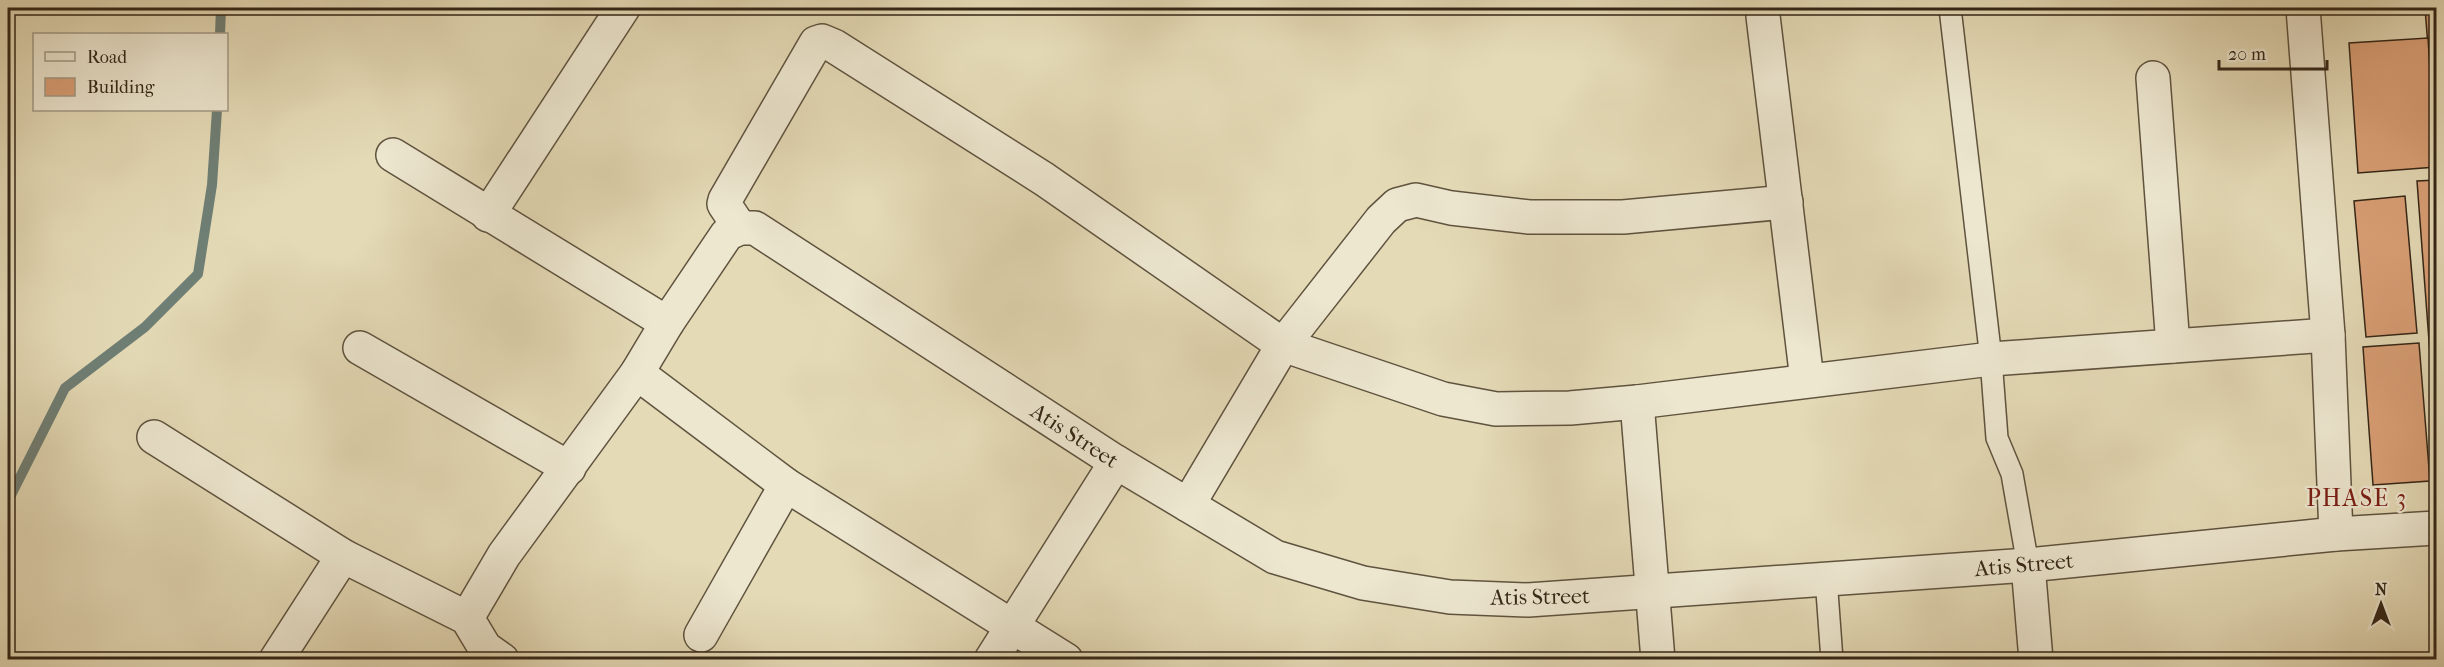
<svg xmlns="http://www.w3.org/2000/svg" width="2444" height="667" viewBox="0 0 2444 667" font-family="'IM FELL French Canon',serif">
  <rect width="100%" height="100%" fill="#e4dab6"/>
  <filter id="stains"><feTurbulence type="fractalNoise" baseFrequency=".00333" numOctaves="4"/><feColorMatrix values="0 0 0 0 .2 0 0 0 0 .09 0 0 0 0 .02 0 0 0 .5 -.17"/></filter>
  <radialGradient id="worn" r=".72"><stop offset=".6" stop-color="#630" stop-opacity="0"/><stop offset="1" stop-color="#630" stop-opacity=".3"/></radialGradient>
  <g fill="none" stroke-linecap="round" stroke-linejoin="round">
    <g stroke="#6f7f75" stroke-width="10">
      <polyline points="220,34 221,8"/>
      <polyline points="8,501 65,388 145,327 198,274 212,185 217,110"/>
    </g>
  </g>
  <g fill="#da9f76" stroke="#332617" stroke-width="1.5">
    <polygon points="2425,8 2436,8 2436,148"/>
    <polygon points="2428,38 2436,167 2358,173 2349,43"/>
    <polygon points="2436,180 2436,381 2432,381 2417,181"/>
    <polygon points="2405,196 2417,333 2366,337 2354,201"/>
    <polygon points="2419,343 2430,481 2373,485 2363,347"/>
  </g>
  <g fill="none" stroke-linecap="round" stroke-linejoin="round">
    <g stroke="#5f533f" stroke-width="24">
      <g id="lane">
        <polyline points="1950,8 1991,359 1997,438 2012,474 2028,565"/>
        <polyline points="1826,578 1832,660"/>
      </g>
    </g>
    <g stroke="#5f533f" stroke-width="36">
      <g id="street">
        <polyline points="2303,8 2328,335 2336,534"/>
        <polyline points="1763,16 1807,380"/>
        <polyline points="2153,78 2173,346"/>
        <polyline points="393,155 667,323"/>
        <polyline points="488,215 623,8"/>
        <polyline points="740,228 724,204 725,200 816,43 822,41 834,46 1044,179 1283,345 1443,399 1496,409 1570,408 1637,402 1991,359 2328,335"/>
        <polyline points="360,348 569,468"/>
        <polyline points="637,373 786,485 1066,660"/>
        <polyline points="1637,402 1658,660"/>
        <polyline points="154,437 343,556 467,618 485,648 502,660"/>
        <polyline points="1188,505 1283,345 1381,220 1397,205 1416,200 1451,208 1529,217 1623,217 1786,202"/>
        <polyline points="2028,565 2036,660"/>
        <polyline points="467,618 504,555 637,373 667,323 727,234 740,228 755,228 1116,462 1275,557 1363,583 1450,597 1528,600 2028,565 2336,534 2436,528"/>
        <polyline points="701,635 786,485"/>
        <polyline points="276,660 343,556"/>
        <polyline points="991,660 1116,462"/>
      </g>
    </g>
    <use href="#lane" stroke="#ede7d0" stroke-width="21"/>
    <use href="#street" stroke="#ede7d0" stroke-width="33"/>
  </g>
  <g text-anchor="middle" stroke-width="4.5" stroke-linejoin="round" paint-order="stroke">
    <g font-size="22" fill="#332617" stroke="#ede7d0">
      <text transform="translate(1075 435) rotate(33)" y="8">Atis Street</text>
      <text transform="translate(2024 564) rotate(-5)" y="8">Atis Street</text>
      <text transform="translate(1540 596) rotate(-1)" y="8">Atis Street</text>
    </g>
    <g font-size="24" letter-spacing="1.5" fill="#7a1f14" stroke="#ede7d0">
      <text x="2357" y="506">PHASE 3</text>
    </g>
  </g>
  <rect width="2444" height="667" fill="none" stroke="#e4dab6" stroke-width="30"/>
  <rect x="9" y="9" width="2426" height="649" fill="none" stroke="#332617" stroke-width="3"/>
  <rect x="15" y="15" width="2414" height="637" fill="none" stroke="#332617" stroke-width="1.5"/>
  <rect x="33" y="33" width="195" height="78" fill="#ede7d0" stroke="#a39a86" stroke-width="1.5"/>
  <rect x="45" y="52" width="30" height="9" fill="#ede7d0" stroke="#a39a86" stroke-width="1.5"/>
  <text x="87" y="63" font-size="18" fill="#332617">Road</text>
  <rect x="45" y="78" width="30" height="18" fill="#da9f76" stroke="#a39a86" stroke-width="1.5"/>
  <text x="87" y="93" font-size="18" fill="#332617">Building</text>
  <g transform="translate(2381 604)" stroke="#ede7d0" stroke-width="4.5" paint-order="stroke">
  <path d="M0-4.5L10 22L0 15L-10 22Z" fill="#332617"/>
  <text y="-9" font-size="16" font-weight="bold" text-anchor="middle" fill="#332617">N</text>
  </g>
  <path d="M2219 60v9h108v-9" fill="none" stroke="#332617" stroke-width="3"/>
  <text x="2228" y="60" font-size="18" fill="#332617" stroke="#ede7d0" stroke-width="4.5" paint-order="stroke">20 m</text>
  <rect width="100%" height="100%" filter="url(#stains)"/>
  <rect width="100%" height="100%" fill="url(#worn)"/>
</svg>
